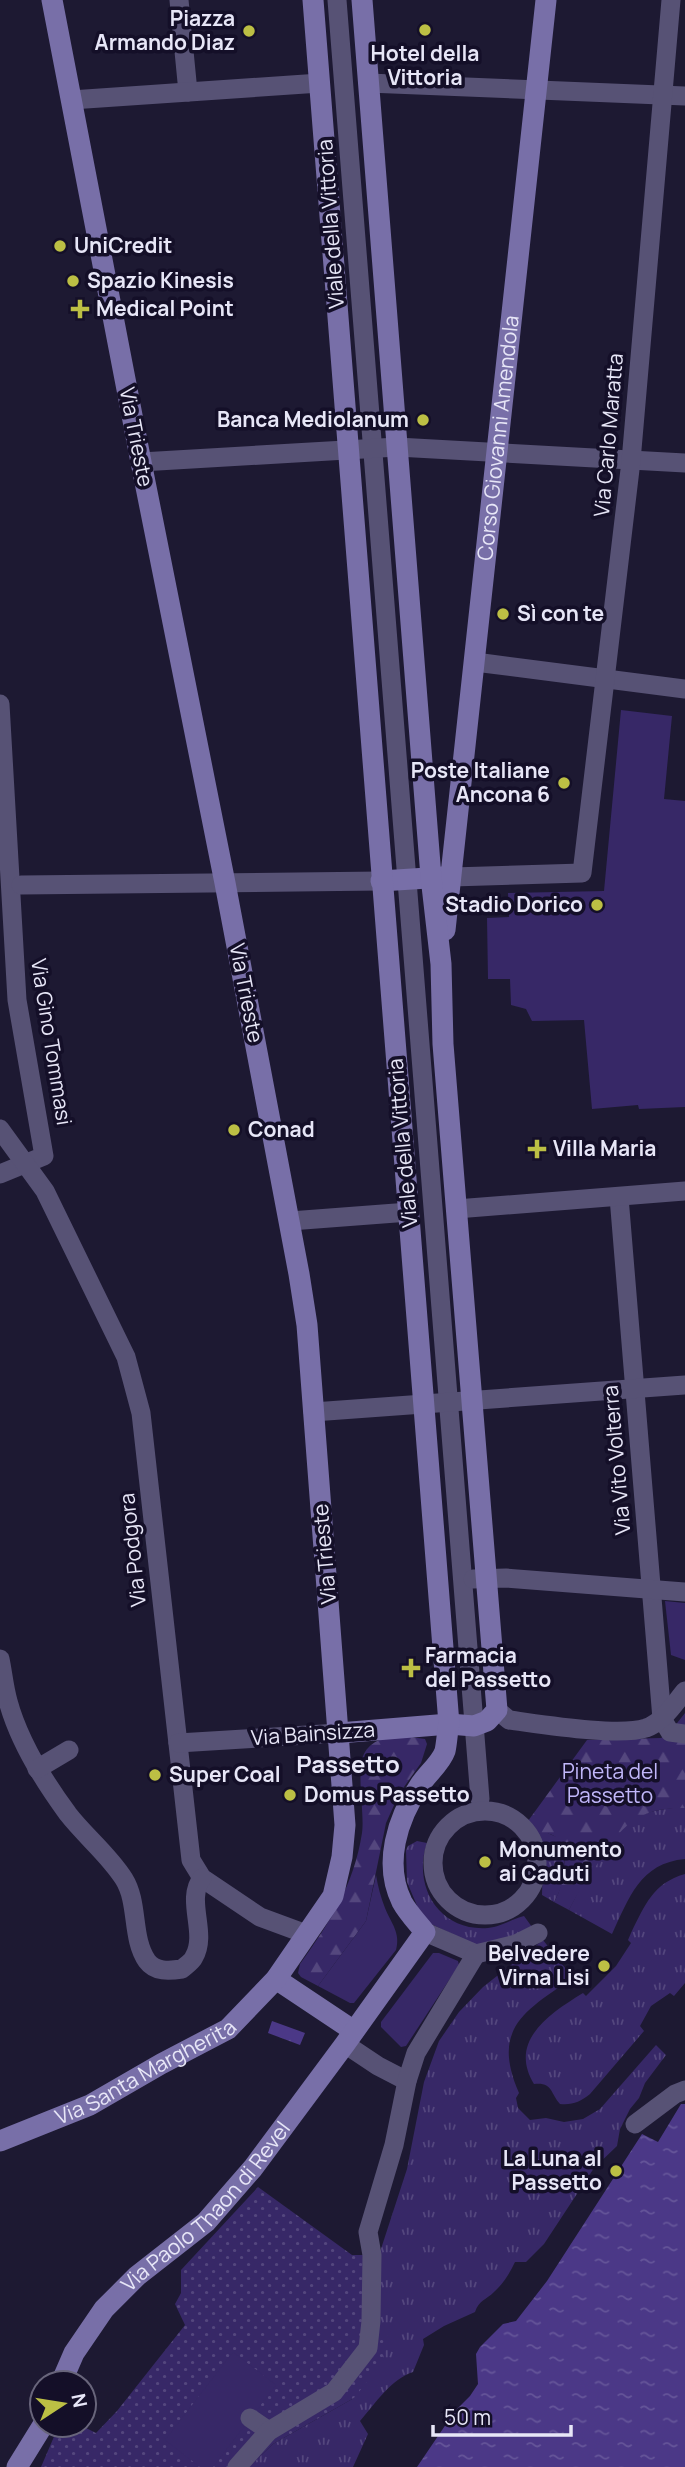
<svg xmlns="http://www.w3.org/2000/svg" width="685" height="2467" viewBox="0 0 685 2467" font-family="Manrope,sans-serif">
  <defs>
    <pattern id="grass-tufts" width="24" height="20" patternUnits="userSpaceOnUse" patternTransform="scale(1.75)"><rect width="24" height="20" fill="#372867"/><path d="M3 7l-1-3M5 7V3M7 7l1-3M15 17l-1-3M17 17v-4M19 17l1-3" fill="none" stroke="#54477e"/></pattern>
    <pattern id="forest-firs" width="22" height="20" patternUnits="userSpaceOnUse" patternTransform="scale(1.75)"><rect width="22" height="20" fill="#372867"/><path d="M5 1l3.5 6h-7zM16 11l3.5 6h-7z" fill="#54477e"/></pattern>
    <pattern id="park-dots" width="8" height="8" patternUnits="userSpaceOnUse" patternTransform="scale(1.75)"><rect width="8" height="8" fill="#372867"/><path d="M2 2h.1M6 6h.1" fill="none" stroke="#54477e" stroke-width="1.8" stroke-linecap="round"/></pattern>
    <pattern id="water-ripples" width="26" height="14" patternUnits="userSpaceOnUse" patternTransform="scale(1.75)"><rect width="26" height="14" fill="#4b3887"/><path d="M2 4q2-2 4 0t4 0M15 11q2-2 4 0t4 0" fill="none" stroke="#655599"/></pattern>
  </defs>
  <rect width="100%" height="100%" fill="#1d1932"/>
  <g fill="url(#grass-tufts)">
    <path d="M673,1808h12v51c-45,4 -56,39 -73,75l-43,-24c11,-22 39,-73 58,-87 14,-10 29,-13 46,-15z"/>
    <path d="M545,1832l14,6c9,20 7,45 -5,64l-12,-7 1,-38 -7,-23z"/>
    <path d="M417,1841l10,2c-15,43 12,89 61,85 14,-1 23,-9 36,-12l8,11 -8,8 -48,10 -45,-21 -13,-16 -11,-26 -1,-32 2,-4z"/>
    <path d="M685,1874v109l-11,13 -4,-3 -19,13 -11,20 4,5 -54,63c-10,8 -17,11 -30,10 -10,-11 -7,-22 -26,-20 -26,-43 15,-70 49,-91l3,3 30,-30 15,-23 -3,-3 3,-7c14,-28 22,-50 54,-59z"/>
    <path d="M543,1940l30,38c-49,33 -82,51 -54,115l-3,5 2,10 12,12 16,-2 18,4 19,-3 17,-10 56,-64 10,10 -21,28 -6,15 -9,11 -10,20 -3,17 -23,22 -50,76 -18,18h-11c-5,11 -12,22 -21,30 -8,8 -15,8 -19,20l-31,14 -21,13 1,6 -11,27c-22,7 -38,32 -53,49l8,13 -15,33h-104l24,-23 81,-46 23,-65 2,-78 28,-86 17,-87 15,-41 20,-29 24,-25z"/>
  </g>
  <g fill="url(#forest-firs)">
    <path d="M685,1713v95c-47,-1 -64,18 -87,55 -10,15 -21,31 -29,47l-15,-8c13,-21 21,-76 -18,-68l-8,-13 59,-81 74,-2 9,-6z"/>
    <path d="M403,1736l22,3 2,5 -6,19 -22,31 -13,29 -20,98 -48,65 -17,-9 -3,-4 2,-9c30,-42 54,-79 62,-131 3,-21 -7,-65 3,-81 9,-14 22,-14 38,-16z"/>
  </g>
  <polygon fill="url(#park-dots)" points="258,2187 352,2255 379,2255 378,2333 387,2335 388,2342 381,2364 354,2398 273,2444 249,2467 41,2467 59,2425 80,2425 96,2433 117,2411 185,2325 175,2304 181,2293 181,2270"/>
  <g fill="#372867">
    <polygon points="621,710 672,716 664,799 685,801 685,1107 639,1109 638,1105 592,1109 584,1020 532,1021 526,1009 511,1005 510,979 488,979 487,918 509,917 508,893 604,891"/>
    <polygon points="665,1601 685,1603 685,1660 671,1655"/>
    <path d="M376,1875c2,12 5,23 9,33 6,15 16,25 11,42l-42,53h-4l-32,-17 48,-65z"/>
    <polygon points="433,1953 439,1953 458,1961 459,1965 406,2046 401,2047 381,2027 381,2022"/>
    <polygon points="233,2352 276,2385 213,2467 200,2467 165,2440"/>
  </g>
  <g fill="url(#water-ripples)">
    <polygon points="272,2021 305,2033 300,2045 268,2033"/>
    <polygon points="681,2104 685,2104 685,2467 417,2467 455,2411 470,2396 478,2384 476,2354 480,2347 503,2324 516,2321 547,2281 642,2134 658,2142"/>
  </g>
  <g fill="none" stroke-linecap="round" stroke-linejoin="round">
    <g stroke="#575275" stroke-width="19">
      <polyline points="179,0 188,92"/>
      <polyline points="337,0 480,1799"/>
      <polyline points="368,83 685,96"/>
      <polyline points="71,100 320,83"/>
      <polyline points="141,462 397,447 685,463"/>
      <polyline points="475,662 685,689"/>
      <polyline points="0,704 17,1000 44,1156 0,1174"/>
      <polyline points="452,877 582,873 631,461 671,0"/>
      <polyline points="21,885 381,881"/>
      <polyline points="0,1129 45,1191 126,1357 141,1413 191,1860 202,1878 260,1917 306,1934"/>
      <polyline points="619,1197 662,1719 670,1732 685,1734"/>
      <polyline points="456,1209 685,1191"/>
      <polyline points="290,1221 409,1212"/>
      <polyline points="313,1412 685,1385"/>
      <polyline points="473,1579 506,1578 685,1592"/>
      <path d="M0,1659c3,14 4,28 8,42 11,41 35,79 60,113 17,22 41,41 56,65 15,24 7,59 23,82 8,11 22,10 35,8 3,-3 10,-7 12,-12 14,-24 -9,-57 8,-79"/>
      <path d="M497,1710l12,10c31,4 109,17 137,8 17,-6 28,-24 39,-37"/>
      <polyline points="178,1743 339,1733"/>
      <polyline points="37,1769 69,1750"/>
      <circle cx="485" cy="1863" r="52"/>
      <polyline points="425,1932 476,1954 516,1944 538,1933"/>
      <polyline points="345,2044 378,2066 407,2081"/>
      <polyline points="635,2124 675,2094 685,2090"/>
      <polyline points="250,2418 269,2431"/>
      <polyline points="237,2467 269,2431 334,2392 368,2348 371,2321 372,2255 368,2232 394,2145 407,2081 416,2053 476,1954"/>
    </g>
    <g stroke="#786fa8" stroke-width="21">
      <polyline points="381,881 443,877"/>
      <path id="s1" d="M445,930l101,-930"/>
      <polyline points="339,1733 449,1724 474,1726 487,1721 497,1710 443,1044 441,964 431,877 362,0"/>
      <polyline points="276,1979 354,2031"/>
      <path id="s2" d="M0,2141l90,-36 71,-41 67,-35 48,-50 57,-83 9,-39 3,-32 -38,-500 -8,-51 -74,-391 -84,-421 -89,-462"/>
      <path id="s3" d="M61,2383l13,-30 30,-44 33,-33 69,-54 47,-54 92,-124 80,-112c-8,-10 -17,-19 -23,-30 -19,-38 -5,-83 18,-117 7,-11 21,-22 25,-34 2,-9 2,-18 4,-27l-136,-1724"/>
      <polyline points="17,2467 43,2425"/>
    </g>
  </g>
  <g fill="#bcbf44" stroke="#140f28" stroke-width="2.5">
    <circle cx="425" cy="30" r="7"/>
    <circle cx="249" cy="31" r="7"/>
    <circle cx="60" cy="246" r="7"/>
    <circle cx="73" cy="281" r="7"/>
    <path d="M76.5 298.5h7v7h7v7h-7v7h-7v-7h-7v-7h7z"/>
    <circle cx="423" cy="420" r="7"/>
    <circle cx="503" cy="614" r="7"/>
    <circle cx="564" cy="783" r="7"/>
    <circle cx="597" cy="905" r="7"/>
    <circle cx="234" cy="1130" r="7"/>
    <path d="M533.5 1138.5h7v7h7v7h-7v7h-7v-7h-7v-7h7z"/>
    <path d="M407.5 1657.5h7v7h7v7h-7v7h-7v-7h-7v-7h7z"/>
    <circle cx="155" cy="1775" r="7"/>
    <circle cx="290" cy="1795" r="7"/>
    <circle cx="485" cy="1862" r="7"/>
    <circle cx="604" cy="1966" r="7"/>
    <circle cx="616" cy="2171" r="7"/>
  </g>
  <g text-anchor="middle" stroke-width="7" stroke-linejoin="round" paint-order="stroke">
    <g font-size="21" font-weight="bold" fill="#e7e6f7" stroke="#140f28" text-anchor="start">
      <text x="235" y="26" text-anchor="end">Piazza<tspan x="235" dy="24">Armando Diaz</tspan></text>
      <text x="425" y="61" text-anchor="middle">Hotel della<tspan x="425" dy="24">Vittoria</tspan></text>
      <text x="74" y="253">UniCredit</text>
      <text x="87" y="288">Spazio Kinesis</text>
      <text x="96" y="316">Medical Point</text>
      <text x="409" y="427" text-anchor="end">Banca Mediolanum</text>
      <text x="517" y="621">Sì con te</text>
      <text x="550" y="778" text-anchor="end">Poste Italiane<tspan x="550" dy="24">Ancona 6</tspan></text>
      <text x="583" y="912" text-anchor="end">Stadio Dorico</text>
      <text x="248" y="1137">Conad</text>
      <text x="553" y="1156">Villa Maria</text>
      <text x="425" y="1663">Farmacia<tspan x="425" dy="24">del Passetto</tspan></text>
      <text x="169" y="1782">Super Coal</text>
      <text x="304" y="1802">Domus Passetto</text>
      <text x="499" y="1857">Monumento<tspan x="499" dy="24">ai Caduti</tspan></text>
      <text x="590" y="1961" text-anchor="end">Belvedere<tspan x="590" dy="24">Virna Lisi</tspan></text>
      <text x="602" y="2166" text-anchor="end">La Luna al<tspan x="602" dy="24">Passetto</tspan></text>
    </g>
    <g font-size="21" fill="#e7e6f7" stroke="#140f28">
      <text transform="translate(331 224) rotate(-94)" y="7">Viale della Vittoria</text>
      <text transform="translate(609 435) rotate(-85)" y="7">Via Carlo Maratta</text>
      <text transform="translate(136 437) rotate(79)" y="7">Via Trieste</text>
      <text dy="7" stroke="none"><textPath href="#s1" startOffset="495">Corso Giovanni Amendola</textPath></text>
      <text transform="translate(246 993) rotate(79)" y="7">Via Trieste</text>
      <text transform="translate(51 1042) rotate(81)" y="7">Via Gino Tommasi</text>
      <text transform="translate(403 1143) rotate(-95)" y="7">Viale della Vittoria</text>
      <text transform="translate(617 1460) rotate(-95)" y="7">Via Vito Volterra</text>
      <text transform="translate(133 1550) rotate(-96)" y="7">Via Podgora</text>
      <text transform="translate(325 1554) rotate(-95)" y="7">Via Trieste</text>
      <text transform="translate(313 1734) rotate(-4)" y="7">Via Bainsizza</text>
      <text dy="7" stroke="none"><textPath href="#s2" startOffset="161">Via Santa Margherita</textPath></text>
      <text dy="7" stroke="none"><textPath href="#s3" startOffset="231">Via Paolo Thaon di Revel</textPath></text>
    </g>
    <g font-size="21" fill="#c1b7fa" stroke="#140f28">
      <text x="610" y="1779">Pineta del<tspan x="610" dy="24">Passetto</tspan></text>
    </g>
    <g font-size="24" font-weight="bold" fill="#e7e6f7" stroke="#140f28">
      <text x="348" y="1773">Passetto</text>
    </g>
  </g>
  <g transform="translate(63 2404) rotate(78)"><circle r="33" fill="#140f28" stroke="#68657b" stroke-width="2"/>
  <path d="M0-5L12 26L0 18L-12 26Z" fill="#bcbf44"/>
  <text y="-10" font-size="19" font-weight="bold" text-anchor="middle" fill="#e7e6f7">N</text>
  </g>
  <path d="M433 2425v10h138v-10" fill="none" stroke="#e7e6f7" stroke-width="3.5"/>
  <text x="444" y="2425" font-size="21" fill="#e7e6f7" stroke="#140f28" stroke-width="5" paint-order="stroke">50 m</text>
</svg>
